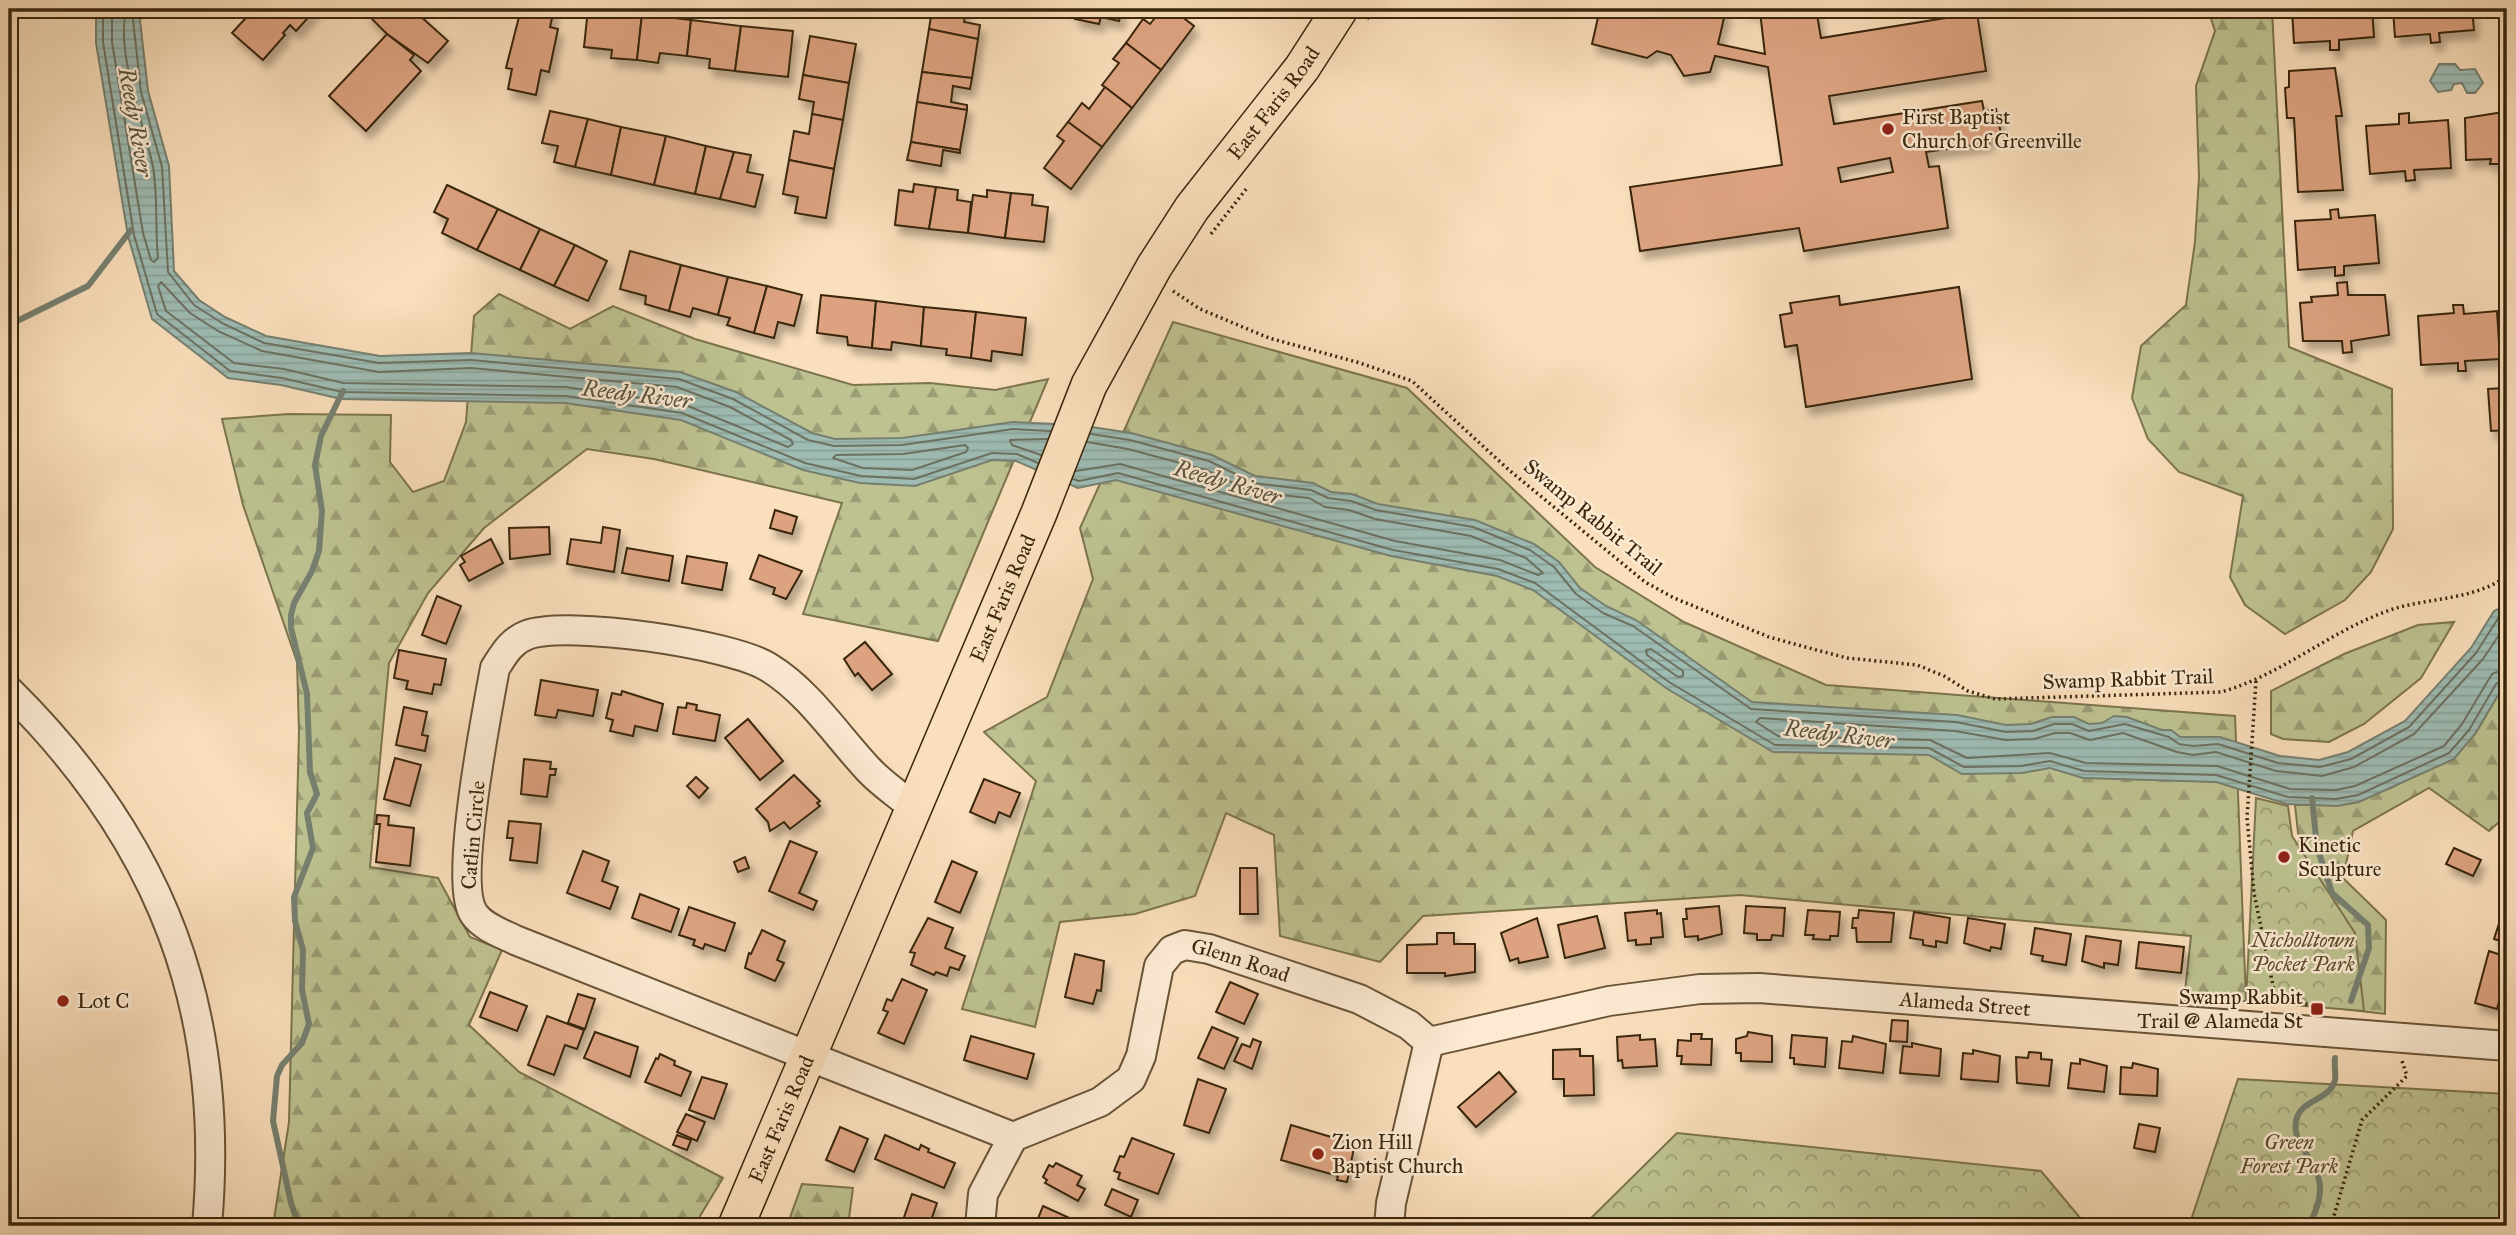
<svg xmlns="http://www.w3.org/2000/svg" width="2516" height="1235" viewBox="0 0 2516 1235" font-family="'IM FELL Great Primer',serif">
  <defs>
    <pattern id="forest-firs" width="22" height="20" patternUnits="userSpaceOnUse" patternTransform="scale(1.75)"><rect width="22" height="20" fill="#bec291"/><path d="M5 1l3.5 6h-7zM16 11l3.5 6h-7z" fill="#9b9d75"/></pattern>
    <pattern id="park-crowns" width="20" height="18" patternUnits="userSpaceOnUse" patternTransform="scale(1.75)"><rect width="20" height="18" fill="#bec291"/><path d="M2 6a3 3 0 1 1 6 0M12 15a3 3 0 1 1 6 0" fill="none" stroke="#9b9d75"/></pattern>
    <pattern id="water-rules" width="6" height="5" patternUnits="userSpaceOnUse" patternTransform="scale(1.75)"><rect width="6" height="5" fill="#9ebcb4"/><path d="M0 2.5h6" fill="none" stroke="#89a199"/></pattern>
    <filter id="shadow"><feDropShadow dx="4.5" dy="8" stdDeviation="3.5" flood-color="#0004"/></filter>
  </defs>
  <rect width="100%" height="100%" fill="#fadfbc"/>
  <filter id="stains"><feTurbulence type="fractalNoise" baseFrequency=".00286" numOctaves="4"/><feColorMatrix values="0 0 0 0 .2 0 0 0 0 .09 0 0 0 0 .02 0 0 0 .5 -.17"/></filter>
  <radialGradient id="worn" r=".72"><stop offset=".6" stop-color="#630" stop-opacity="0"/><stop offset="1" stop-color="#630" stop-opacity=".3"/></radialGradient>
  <g fill="url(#forest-firs)" stroke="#7c744e" stroke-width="2">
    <polygon points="2208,9 2272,9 2289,347 2392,389 2393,529 2371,572 2345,600 2285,634 2245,605 2230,577 2243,496 2179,472 2148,439 2132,398 2141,346 2186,305 2195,242 2199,177 2196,86 2215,31"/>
    <polygon points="499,294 570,329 613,306 695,339 853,385 930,383 995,390 1048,379 938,641 803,614 842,503 654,459 587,449 484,528 428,593 389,663 370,867 438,878 470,937 502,950 469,1025 519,1072 723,1178 694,1226 273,1226 289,1122 299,732 297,662 243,505 222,419 289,414 391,415 390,462 413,492 444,481 466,422 474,316"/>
    <polygon points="1173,322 1407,388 1595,567 1684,622 1826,685 2235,716 2246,1001 2184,1000 2191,936 1740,895 1423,916 1380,962 1280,936 1274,835 1226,813 1195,896 1135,914 1060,922 1035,1027 962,1009 1036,781 984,732 1047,697 1093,579 1080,528"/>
    <polygon points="2454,622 2421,678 2364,724 2329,742 2283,739 2271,734 2271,691 2344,654 2418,625"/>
    <polygon points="2507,680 2507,815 2489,831 2429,788 2353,831 2343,878 2386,920 2385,1014 2317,1006 2295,805 2308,805 2391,788 2414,775 2475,734"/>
    <polygon points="802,1184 853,1188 848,1226 787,1226"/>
  </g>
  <g fill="url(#park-crowns)" stroke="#7c744e" stroke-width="2">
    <polygon points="2256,798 2288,806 2292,836 2355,933 2364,1011 2246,1001"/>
    <polygon points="2238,1079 2507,1094 2507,1226 2189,1226"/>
    <polygon points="1677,1133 2041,1171 2087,1226 1583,1226"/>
  </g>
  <g fill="url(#water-rules)" stroke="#768070" stroke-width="2">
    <polygon points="96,9 143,9 140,20 148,91 169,166 174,271 199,300 225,317 266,336 380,356 471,353 680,372 736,392 812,433 835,439 902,438 1013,422 1078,425 1131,433 1212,455 1255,476 1313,483 1331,492 1352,494 1378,504 1475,520 1534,544 1559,562 1580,588 1606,606 1636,620 1752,702 1957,715 2006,725 2031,724 2052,717 2074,717 2089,724 2102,723 2114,716 2127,717 2162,730 2171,730 2180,737 2220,737 2280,756 2319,760 2348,752 2405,721 2471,648 2494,611 2507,605 2507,680 2475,734 2454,759 2359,802 2337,806 2287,804 2216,782 2083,778 2050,768 2022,773 1962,774 1929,755 1773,752 1666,688 1533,590 1497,576 1391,556 1116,480 1078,488 1016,461 992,460 915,486 860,483 803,470 681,420 565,403 341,399 281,385 228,378 152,319 128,236 96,43"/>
    <polygon points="2439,64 2455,64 2460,70 2475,69 2483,83 2475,93 2467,93 2462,83 2454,84 2451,90 2438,92 2430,81"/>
  </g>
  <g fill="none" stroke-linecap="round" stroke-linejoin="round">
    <g stroke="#6c7160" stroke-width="2">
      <polyline points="103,9 103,42 134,235 157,314 230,371 282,378 342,392 566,396 682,413 805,463 861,476 914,479 992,453 1017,454 1038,463"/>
      <path d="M112,9v33l31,191 8,27 3,2 4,-4c-3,-29 0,-62 -5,-91 -8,-40 -39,-119 -26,-158"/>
      <polyline points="136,9 133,20 141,92 162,167 168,272 194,305 222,323 264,343 379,363 471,360 679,379 733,399 808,440 834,446 902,445 1013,429 1050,431"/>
      <polygon points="161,282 190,313 218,331 262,351 379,372 471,368 677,387 730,407 791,440 793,444 788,447 683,404 566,387 343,383 284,369 234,363 166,311 158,286"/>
      <polyline points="1091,434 1130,440 1209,461 1254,483 1311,490 1328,498 1351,501 1376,510 1473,527 1530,550 1554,567 1576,594 1603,613 1633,626 1751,709 1956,722 2006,732 2033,731 2054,724 2072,724 2089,731 2125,724 2169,737 2179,744 2193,746 2218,744 2278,763 2320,767 2351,759 2409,727 2476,653 2499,617 2507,613"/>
      <polygon points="965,445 968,448 966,452 912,470 863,468 833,458 836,455 903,454"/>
      <polyline points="1041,455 1012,445 1010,440 1047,439"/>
      <polyline points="1076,471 1120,464 1395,541 1500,560 1538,575 1543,573 1526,558 1471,536 1375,519 1349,510 1325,507 1309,498 1252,492 1206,470 1128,449 1087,442"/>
      <polyline points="1073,479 1079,481 1118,473 1393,550 1498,569 1535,583 1669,682 1775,745 1929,748 1964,767 2021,766 2050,761 2084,771 2216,775 2288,797 2336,799 2358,795 2449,753 2469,730 2496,684 2507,677"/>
      <polyline points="2507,623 2483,659 2414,734 2354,767 2322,776 2276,771 2216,752 2193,755 2177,752 2123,733 2090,740 2070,733 2055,733 2034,739 2006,740 1955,731 1760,718 1756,722 1778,736 1930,740 1967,758 2050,753 2086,763 2217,766 2290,789 2336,790 2355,786 2444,746 2462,724 2492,674 2507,668"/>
      <polygon points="1651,649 1683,671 1683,676 1678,677 1647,655 1646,650"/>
    </g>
    <g stroke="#768070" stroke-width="6">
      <polyline points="9,325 88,286 131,230"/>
      <polyline points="2312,798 2317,847 2332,893 2368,925 2369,948 2351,1001"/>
      <polyline points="299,1226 291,1203 273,1121 277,1076 282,1065 302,1043 309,1024 302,990 303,950 295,921 294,897 313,848 307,813 317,794 310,772 307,694 291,628 291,615 294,603 312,571 319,551 322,511 315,465 321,436 343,391"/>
      <path d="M2308,1226c35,-60 -18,-70 -12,-105 4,-22 34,-20 39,-41 1,-6 -1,-15 0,-22"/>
    </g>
  </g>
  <g fill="#dda381" stroke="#39260b" stroke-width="2" fill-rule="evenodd" filter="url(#shadow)">
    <polygon points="254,9 263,13 266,9 316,9 296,31 290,25 283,33 285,35 263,60 232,33"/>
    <polygon points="371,9 421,9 418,14 448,41 428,63 387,34 367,14"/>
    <polygon points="521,9 554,9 550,27 558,29 549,72 541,70 536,95 508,89 512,69 506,68"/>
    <polygon points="588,9 642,14 637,60 611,58 612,50 584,47"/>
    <polygon points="932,9 966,9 964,22 980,25 978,39 929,29"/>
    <polygon points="1064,9 1122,9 1119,21 1101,17 1099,24 1075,19 1077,11"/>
    <polygon points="1162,9 1172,9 1194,26 1161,70 1126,43 1143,19 1150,24"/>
    <path d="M1595,9h131l-8,35 47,10 -5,-42 -17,-3h73l5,29 156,-25 9,58 -157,25 5,28 148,-23 2,10 12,-2 5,25 -13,2 1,7 -63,9 3,15 10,-1 9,62 -144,23 -5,-23 -159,23 -10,-64 152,-22 -14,-98 -53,-11 -5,16 -26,4 -13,-21 -14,-4 -10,7 -55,-14 7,-31zM1890,158l3,14 -52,10 -3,-14z"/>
    <polygon points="2292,9 2372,9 2374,37 2339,40 2339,50 2330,50 2330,41 2294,43"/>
    <polygon points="2393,9 2472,9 2474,30 2439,33 2440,42 2431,43 2430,34 2395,37"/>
    <polygon points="642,14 691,20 687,56 660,53 658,63 637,60"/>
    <polygon points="691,20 741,26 735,71 709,68 710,59 687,56"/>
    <polygon points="741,26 793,31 788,77 735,71"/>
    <polygon points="929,29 978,39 972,78 922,72"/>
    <polygon points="387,34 414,55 410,60 421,71 366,131 329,96"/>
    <polygon points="810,36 856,44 849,83 803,75"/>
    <polygon points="1126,43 1161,70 1132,108 1102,85 1119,63 1113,59"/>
    <polygon points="2335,68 2342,116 2336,116 2343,190 2298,192 2294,118 2287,118 2285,88 2289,87 2289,71"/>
    <polygon points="922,72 972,78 970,89 953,86 951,102 967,105 967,110 917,102"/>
    <polygon points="803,75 849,83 843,120 812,114 814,102 799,99"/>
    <polygon points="1105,87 1132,108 1102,147 1068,122 1082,103 1089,109"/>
    <polygon points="917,102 967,110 960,150 911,142"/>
    <polygon points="550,111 588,119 575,167 554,162 558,146 542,143"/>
    <polygon points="2409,113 2409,123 2448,120 2451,168 2414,170 2415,180 2406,181 2405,171 2370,174 2366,126 2399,124 2399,114"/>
    <polygon points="2497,113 2507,113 2507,159 2502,159 2503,164 2490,164 2491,159 2466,160 2465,118"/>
    <polygon points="812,114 843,120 834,169 789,160 794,131 809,134"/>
    <polygon points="588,119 621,127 611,175 575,167"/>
    <polygon points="1068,122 1102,147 1071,189 1044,168 1064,141 1057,136"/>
    <polygon points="621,127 666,136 654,185 611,175"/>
    <polygon points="666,136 706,146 695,194 654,185"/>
    <polygon points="911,142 960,150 960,153 943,150 941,166 907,160"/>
    <polygon points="706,146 734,152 720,199 695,194"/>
    <polygon points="734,152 751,155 747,172 763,175 755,207 720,199"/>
    <polygon points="789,160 834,169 826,218 795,213 798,197 783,194"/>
    <polygon points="914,184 936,187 929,229 895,225 899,190 913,192"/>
    <polygon points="447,185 498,209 477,250 442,233 448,219 434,212"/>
    <polygon points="936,187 958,190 957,200 971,202 968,233 929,229"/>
    <polygon points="987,190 1011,193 1005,238 968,233 973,195 987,197"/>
    <polygon points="1011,193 1033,195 1032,205 1048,207 1044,242 1005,238"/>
    <polygon points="498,209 540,229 520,270 477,250"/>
    <polygon points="2338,209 2339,218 2375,215 2379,263 2344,266 2344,275 2335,276 2335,267 2298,270 2295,221 2331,219 2330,210"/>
    <polygon points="540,229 575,245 554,286 520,270"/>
    <polygon points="575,245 607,261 588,301 554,286"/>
    <polygon points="630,251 681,265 669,311 645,304 646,296 620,289"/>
    <polygon points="681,265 728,277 718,315 693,308 690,317 669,311"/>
    <polygon points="728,277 767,286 754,333 727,325 730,318 718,315"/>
    <polygon points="2347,282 2348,295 2385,295 2389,335 2351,341 2352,352 2343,353 2342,341 2303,341 2300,303 2312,302 2311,297 2338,295 2337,283"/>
    <polygon points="767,286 802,295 794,326 778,322 774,338 754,333"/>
    <polygon points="1959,287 1972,379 1806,407 1797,345 1785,347 1780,315 1792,313 1790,303 1839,296 1840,305"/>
    <polygon points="821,295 876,301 872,348 848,345 847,337 817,333"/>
    <polygon points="876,301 924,307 921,346 892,342 891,350 872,348"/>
    <polygon points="2453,305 2463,305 2464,314 2497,311 2500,359 2465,361 2466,371 2458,371 2458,363 2421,365 2418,316 2454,313"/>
    <polygon points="924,307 976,312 971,358 946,355 947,349 921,346"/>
    <polygon points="976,312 1026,318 1022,355 992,351 991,361 971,358"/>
    <polygon points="2503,381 2507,381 2506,434 2506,430 2491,431 2488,389 2504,388"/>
    <polygon points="775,510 797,517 792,534 770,528"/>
    <polygon points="549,527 550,554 510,559 509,528"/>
    <polygon points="603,527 620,530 614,572 567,564 571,539 601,543"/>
    <polygon points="491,539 503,563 469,581 460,565 465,562 461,556"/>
    <polygon points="627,548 673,556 669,581 622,573"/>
    <polygon points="759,555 802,571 786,599 773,594 775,588 750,579"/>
    <polygon points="687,556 727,563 722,590 682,583"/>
    <polygon points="437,596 461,606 446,644 422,635"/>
    <polygon points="865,642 892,674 872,690 858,673 855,676 844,659"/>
    <polygon points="399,650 446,659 441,685 434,684 432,694 406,689 408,681 394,678"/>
    <polygon points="541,680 598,690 593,716 558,710 556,718 535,715"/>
    <polygon points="622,691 663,704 657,731 635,726 633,736 610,731 613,720 606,718 612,693 621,695"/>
    <polygon points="687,703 697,705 696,710 720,715 715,741 673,734 678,707 686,708"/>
    <polygon points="404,707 427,712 422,735 428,736 425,751 396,745"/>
    <polygon points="748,719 783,761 760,780 725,738"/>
    <polygon points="395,758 421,765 410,806 384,799"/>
    <polygon points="524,759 551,762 550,769 556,769 555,775 550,775 547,797 521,794"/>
    <polygon points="794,775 820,801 817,803 820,806 790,829 784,822 770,831 768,822 756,809"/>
    <polygon points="696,777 708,788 699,798 687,786"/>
    <polygon points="984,779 1020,793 1010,817 999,812 995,823 970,812"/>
    <polygon points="377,815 389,816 388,825 414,828 410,866 376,862 380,824 376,824"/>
    <polygon points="509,821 541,824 537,863 510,860 513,838 507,838"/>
    <polygon points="790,841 817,852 799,893 817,901 813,910 769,891"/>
    <polygon points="2454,848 2481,860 2473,876 2446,864"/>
    <polygon points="583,851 609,861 602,881 618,887 610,909 567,893"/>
    <polygon points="745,857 749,868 738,872 734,862"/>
    <polygon points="952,861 977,872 960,913 935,902"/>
    <polygon points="1240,868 1257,868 1258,914 1240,914"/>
    <polygon points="640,894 679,909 671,932 632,918"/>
    <polygon points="2505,905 2507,906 2507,943 2494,939"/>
    <polygon points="1719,906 1722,934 1698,940 1698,936 1685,937 1683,919 1687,919 1686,909"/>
    <polygon points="1746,906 1785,908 1783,936 1772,935 1771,940 1757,940 1757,934 1744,933"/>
    <polygon points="689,907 735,923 725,951 705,944 703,949 693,945 695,940 679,935"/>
    <polygon points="1657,910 1657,914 1661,913 1663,937 1651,938 1651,944 1636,945 1636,940 1628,941 1625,913"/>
    <polygon points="1808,910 1840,912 1838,936 1830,936 1830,940 1813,939 1814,935 1805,935"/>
    <polygon points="1859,910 1894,913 1891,942 1857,942 1856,928 1852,928 1853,918 1858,918"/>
    <polygon points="1914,912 1950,918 1947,943 1936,941 1936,947 1923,945 1923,940 1910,938"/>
    <polygon points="1597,916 1605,948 1565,958 1558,925"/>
    <polygon points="928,918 953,928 945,948 965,956 959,970 950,967 947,976 936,972 934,975 911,965 915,953 910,952"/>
    <polygon points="1537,918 1548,957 1519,963 1518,958 1510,961 1501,933"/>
    <polygon points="1968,918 2005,924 2001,949 1991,947 1990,951 1964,943"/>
    <polygon points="2035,928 2071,934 2066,965 2042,961 2043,956 2031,954"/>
    <polygon points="762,930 785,941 777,960 784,963 775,981 745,968 749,953 751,954"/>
    <polygon points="1437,933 1454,933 1454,944 1475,944 1475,972 1445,976 1445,973 1407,973 1407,945 1437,944"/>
    <polygon points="2086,936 2121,941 2118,965 2104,963 2104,968 2082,961"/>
    <polygon points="2139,942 2184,947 2181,973 2136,968"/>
    <polygon points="2489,951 2507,957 2507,973 2497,1009 2475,1003"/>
    <polygon points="1075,954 1104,961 1101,991 1097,990 1093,1004 1065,997"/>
    <polygon points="902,979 927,990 904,1044 878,1033 888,1012 883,1010 887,999 892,1001"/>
    <polygon points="1230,982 1258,994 1244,1024 1216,1012"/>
    <polygon points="490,992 527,1006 517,1031 480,1017"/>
    <polygon points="578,994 595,999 585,1029 568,1023"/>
    <polygon points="547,1016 584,1030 577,1049 565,1045 554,1075 528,1065"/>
    <polygon points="1892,1020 1908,1021 1907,1042 1890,1041"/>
    <polygon points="1212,1027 1238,1038 1224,1069 1198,1058"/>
    <polygon points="595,1032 638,1047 630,1077 584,1058"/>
    <polygon points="1748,1032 1772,1036 1772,1062 1741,1061 1741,1053 1736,1053 1736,1039 1747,1036"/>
    <polygon points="1691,1034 1702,1034 1701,1039 1712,1039 1711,1065 1681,1064 1682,1056 1677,1056 1678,1040 1691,1041"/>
    <polygon points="1640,1035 1640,1040 1655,1039 1657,1066 1623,1068 1622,1060 1618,1061 1617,1037"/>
    <polygon points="1792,1035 1827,1038 1825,1067 1794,1064 1794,1058 1790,1058"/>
    <polygon points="971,1036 1034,1054 1027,1079 964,1060"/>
    <polygon points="1853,1036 1886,1044 1883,1073 1839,1068 1842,1041 1852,1042"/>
    <polygon points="1253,1039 1261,1042 1252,1069 1234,1061 1242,1044 1250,1047"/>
    <polygon points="1912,1043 1941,1049 1939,1076 1900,1073 1903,1046 1912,1047"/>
    <polygon points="1580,1049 1580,1056 1593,1056 1594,1095 1564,1096 1564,1079 1553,1079 1553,1050"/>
    <polygon points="1973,1050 2000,1056 1998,1082 1961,1079 1963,1053 1973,1054"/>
    <polygon points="2029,1052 2041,1053 2041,1059 2052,1060 2049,1086 2017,1083 2016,1057 2028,1058"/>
    <polygon points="660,1054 675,1061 674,1065 691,1072 681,1096 645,1082 656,1058 658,1059"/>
    <polygon points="2080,1059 2107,1066 2104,1092 2068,1088 2071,1063 2080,1064"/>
    <polygon points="2133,1063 2158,1069 2157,1096 2120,1094 2121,1067 2132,1068"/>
    <polygon points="1499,1072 1516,1092 1476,1127 1458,1107"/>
    <polygon points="702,1077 727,1084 714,1119 689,1110"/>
    <polygon points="1198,1079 1226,1089 1209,1133 1184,1125"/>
    <polygon points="686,1114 705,1122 697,1141 677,1132"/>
    <polygon points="2139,1124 2160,1128 2155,1152 2134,1148"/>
    <polygon points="1291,1125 1348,1142 1347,1146 1354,1148 1347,1182 1337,1180 1338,1176 1281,1160"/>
    <polygon points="840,1127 868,1139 854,1172 826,1160"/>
    <polygon points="677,1135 691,1140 687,1150 673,1145"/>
    <polygon points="885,1135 919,1150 921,1145 929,1149 928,1152 955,1163 944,1188 875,1159"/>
    <polygon points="1132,1138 1174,1154 1158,1194 1118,1179 1120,1173 1114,1171 1120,1156 1124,1157"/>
    <polygon points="1056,1163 1082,1176 1077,1185 1085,1189 1078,1201 1045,1183 1047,1180 1043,1177 1049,1165 1053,1167"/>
    <polygon points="1112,1189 1138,1200 1131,1217 1105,1205"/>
    <polygon points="912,1194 937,1203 929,1226 901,1226"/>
    <polygon points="1043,1206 1074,1220 1072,1226 1035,1226"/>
  </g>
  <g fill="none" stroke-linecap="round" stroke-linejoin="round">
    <g stroke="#695437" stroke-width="32">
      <g id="minor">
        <path d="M9,691c154,152 217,320 198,535"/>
        <path d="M914,808c-15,-13 -32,-24 -45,-38 -32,-34 -61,-79 -101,-103 -37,-23 -200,-47 -241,-32 -16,6 -23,19 -32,33 -8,44 -42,215 -21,246 9,13 27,19 41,26l498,197"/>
        <path id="s1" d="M1429,1042l180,-41 91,-12 59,-1 748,58"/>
        <path id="s2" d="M980,1226l3,-32 30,-57 87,-35 31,-23 10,-23 18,-90 13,-16 13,-5 24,4 150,50 50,26 20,17"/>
        <polyline points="1389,1226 1391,1203 1429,1042"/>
      </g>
    </g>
    <g stroke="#39260b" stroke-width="38">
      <g id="major">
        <path id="s3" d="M736,1226l303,-713 50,-128 65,-118 38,-59 110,-140 38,-59"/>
      </g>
    </g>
    <g stroke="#39260b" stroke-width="3.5" stroke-dasharray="2 3.5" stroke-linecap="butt">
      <polyline points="1367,19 1373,9"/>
      <polyline points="1211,234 1247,188"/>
      <path d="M1173,291l27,18 69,29 91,25 52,18 97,89 136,112 29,16 95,39 40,11 38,10 70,7 27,11 24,15 27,8 226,-7c61,-17 109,-61 169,-82 39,-13 82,-9 117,-34"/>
      <polyline points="2256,681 2247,818 2254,893 2277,1005"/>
      <polyline points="2274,994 2309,1005"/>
      <polyline points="2331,1226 2362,1120 2407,1076 2402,1061"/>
    </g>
    <use href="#minor" stroke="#fcead3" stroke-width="28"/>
    <use href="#major" stroke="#fadfbc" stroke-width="35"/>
  </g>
  <g fill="#8f2418" stroke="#fcead3" stroke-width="2.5">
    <circle cx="1888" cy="129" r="7"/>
    <circle cx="2284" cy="857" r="7"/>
    <circle cx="63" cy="1001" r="7"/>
    <rect x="2310" y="1002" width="14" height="14" rx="3.5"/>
    <circle cx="1318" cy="1154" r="7"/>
  </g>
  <g text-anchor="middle" stroke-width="5" stroke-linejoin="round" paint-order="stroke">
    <g font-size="21" fill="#39260b" stroke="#fcead3">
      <text dy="7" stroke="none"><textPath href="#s3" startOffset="1250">East Faris Road</textPath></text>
      <text transform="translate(1593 517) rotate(39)" y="7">Swamp Rabbit Trail</text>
      <text dy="7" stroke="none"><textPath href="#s3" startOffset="682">East Faris Road</textPath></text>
      <text transform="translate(2128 679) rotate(-2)" y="7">Swamp Rabbit Trail</text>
      <text transform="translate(473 835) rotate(-85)" y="7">Catlin Circle</text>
      <text dy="7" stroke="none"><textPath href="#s2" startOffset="438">Glenn Road</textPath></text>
      <text dy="7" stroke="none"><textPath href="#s1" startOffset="542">Alameda Street</textPath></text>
      <text dy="7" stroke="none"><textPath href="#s3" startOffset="116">East Faris Road</textPath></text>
    </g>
    <g font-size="21" fill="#39260b" stroke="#fcead3" text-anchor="start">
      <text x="1902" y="124">First Baptist<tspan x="1902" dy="24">Church of Greenville</tspan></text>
      <text x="2298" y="852">Kinetic<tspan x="2298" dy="24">Sculpture</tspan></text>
      <text x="2303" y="1004" text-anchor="end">Swamp Rabbit<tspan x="2303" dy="24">Trail @ Alameda St</tspan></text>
      <text x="77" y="1008">Lot C</text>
      <text x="1332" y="1149">Zion Hill<tspan x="1332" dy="24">Baptist Church</tspan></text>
    </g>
    <g font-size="21" font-style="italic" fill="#5a4d2c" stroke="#fcead3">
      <text x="2303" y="947">Nicholltown<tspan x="2303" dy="24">Pocket Park</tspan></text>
      <text x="2289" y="1149">Green<tspan x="2289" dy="24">Forest Park</tspan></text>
    </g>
    <g font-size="23" font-style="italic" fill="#57533e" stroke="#fcead3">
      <text transform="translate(136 122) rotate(80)" y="8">Reedy River</text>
      <text transform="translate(637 394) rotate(7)" y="8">Reedy River</text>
      <text transform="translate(1228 482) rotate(16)" y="8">Reedy River</text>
      <text transform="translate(1839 734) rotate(7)" y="8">Reedy River</text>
    </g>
  </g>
  <rect width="2516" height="1235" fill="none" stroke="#fadfbc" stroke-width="35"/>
  <rect x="10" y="10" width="2495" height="1214" fill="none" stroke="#39260b" stroke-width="3.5"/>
  <rect x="18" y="18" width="2481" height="1200" fill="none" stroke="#39260b" stroke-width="2"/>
  <rect width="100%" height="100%" filter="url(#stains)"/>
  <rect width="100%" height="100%" fill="url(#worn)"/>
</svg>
